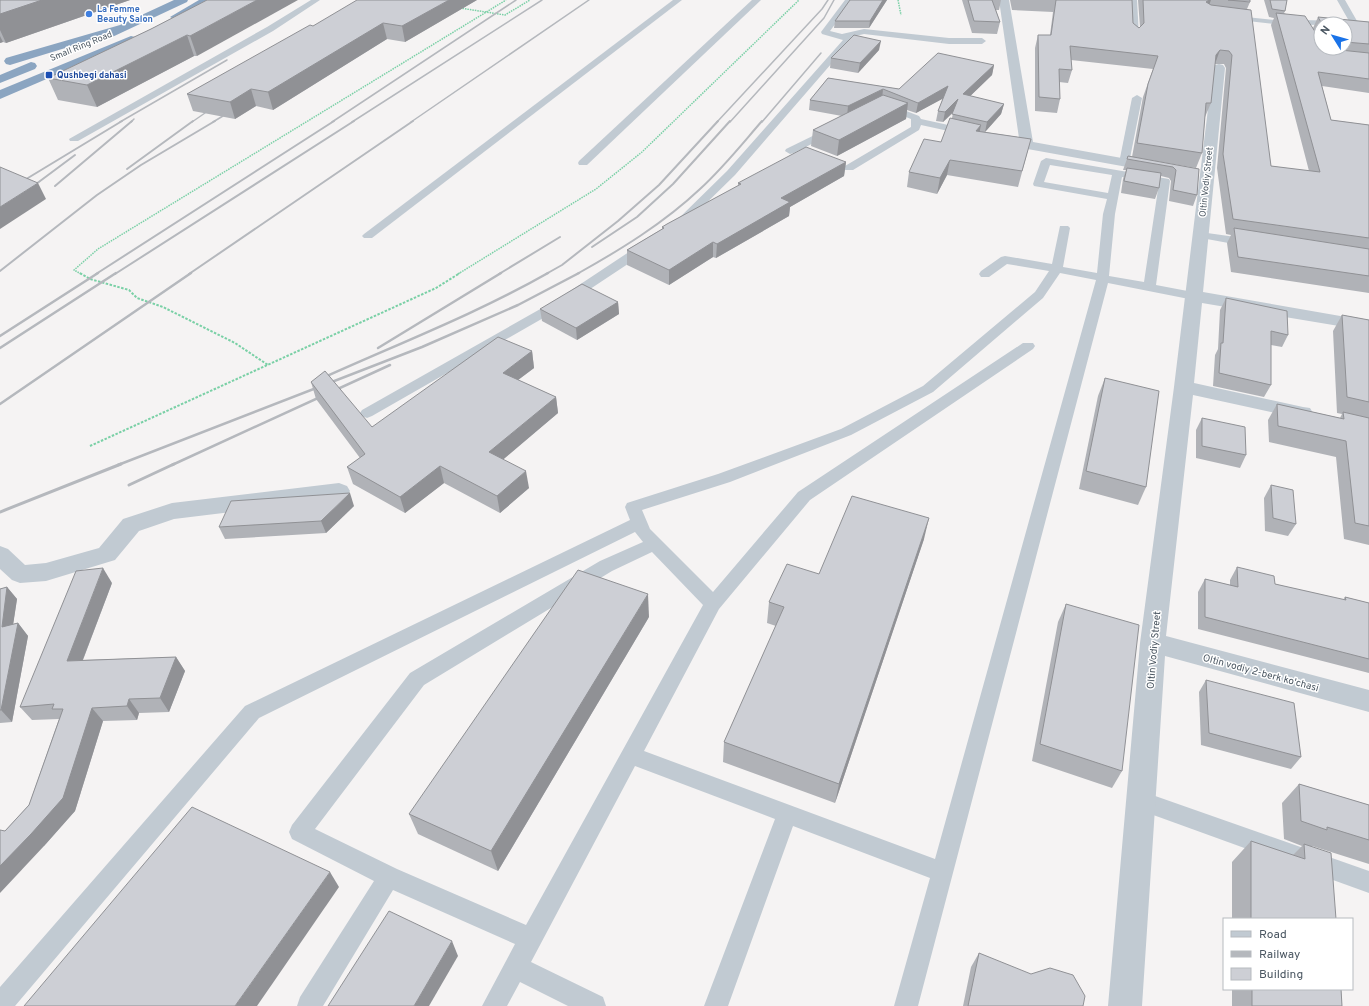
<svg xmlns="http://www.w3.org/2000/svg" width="1369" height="1006" viewBox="0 0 1369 1006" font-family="Overpass,sans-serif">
  <rect width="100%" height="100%" fill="#f5f3f3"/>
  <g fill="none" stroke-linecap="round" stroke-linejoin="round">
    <g stroke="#7ad0a6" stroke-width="1.5" stroke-dasharray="1.5 1" stroke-linecap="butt">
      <polyline points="898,0 901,15"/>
      <polyline points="460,8 505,15 530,0"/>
      <polyline points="81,274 74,270 98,249 506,0"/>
      <polyline points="458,274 596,189 642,152 799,0"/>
    </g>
    <g stroke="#7ad0a6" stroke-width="2" stroke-dasharray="2.5 1.5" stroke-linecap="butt">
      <polyline points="80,273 90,279 129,290 137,298 163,307 235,343 268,365"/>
      <polyline points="90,446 436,288 460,273"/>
    </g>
    <g fill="#c1cad2" fill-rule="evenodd">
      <polygon points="311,0 320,0 273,31 78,141 70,141 69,139 267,27"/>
      <polygon points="673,0 682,0 372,238 364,238 362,236 364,234"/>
      <polygon points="752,0 761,0 587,165 579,165 578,163 579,161"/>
      <polygon points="845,0 853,0 830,31 842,34 864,29 949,38 982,38 986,41 982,44 949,44 864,34 851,37 852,39 851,41 735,175 683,226 675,226 673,224 675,222 727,171 843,40 822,34 821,32"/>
      <polygon points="1129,0 1137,0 1139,36 1135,39 1131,36"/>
      <polygon points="1337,0 1345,0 1357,21 1369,22 1369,26 1345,26 1345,24 1308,25 1313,34 1312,36 1306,36 1298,22 1299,20 1349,21"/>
      <polygon points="1227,15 1293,22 1297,24 1293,26 1230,19 1227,19"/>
      <polygon points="1137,95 1142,98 1129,163 1124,166 1119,163 1132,98"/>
      <polygon points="886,103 919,116 921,119 971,130 972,132 967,135 921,125 919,130 853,170 845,170 844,168 845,166 911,127 911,119 883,108 881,106"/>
      <polygon points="831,127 835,128 836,130 835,132 794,153 790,154 785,151 786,149"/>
      <path d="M1046,158l123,21 1,2 -14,104 42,8 2,3 -2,3 -4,1 -86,-17 -190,723h-24l36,-128 -137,-52 -65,180h-24l71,-187 -140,-53 -104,196 72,35 3,9h-38l-48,-24 -13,24h-25l33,-62 -122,-54 -70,116h-26l3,-9 74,-116 -82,-42 -3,-7 3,-7 118,-152 190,-112 43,-19 -8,-10 -376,186 -244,288h-15v-19l245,-281 385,-186 -5,-13 2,-4 91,-29 123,-45 82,-43 112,-94 14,-21 -42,-7 -18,13h-8l-2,-3 2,-3 20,-14 4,-1 47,8 8,-38h8l2,2 -7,39 34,6 6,-59 4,-15 -73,-13 -1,-2 8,-23zM1050,165l62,10 -4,18 -64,-11zM1122,177l37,6 -15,99 -35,-6 6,-62zM1060,273l36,7 -161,579 -291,-108 75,-142 91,-109 223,-151 2,-3 -2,-3h-10l-225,149 -85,100 -63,-63 -8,-19 88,-28 121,-47 82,-43 110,-94zM652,552l51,53 -177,320 -129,-56 -82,-40 109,-144 188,-114z"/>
      <polygon points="1200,232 1250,239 1254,241 1256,243 1254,245 1250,247 1196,237 1194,235 1196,233"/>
      <polygon points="645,243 649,244 651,247 649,250 566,305 372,416 367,418 362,416 360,413 362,410 558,299 641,244"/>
      <polygon points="1141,791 1369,871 1369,893 1134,808 1131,801 1134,794"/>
    </g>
    <g fill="#c1cad2" fill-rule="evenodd">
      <polygon points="999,0 1009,0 1033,142 1155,164 1160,165 1162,168 1160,171 1155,172 1022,148 1020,145"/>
      <polygon points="1219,64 1223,65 1225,68 1203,292 1369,321 1369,331 1202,303 1194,383 1303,407 1310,408 1313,413 1310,418 1303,419 1193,395 1166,636 1369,690 1369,712 1165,656 1142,1006 1108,1006 1140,643 1174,387 1213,68 1215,65"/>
      <polygon points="339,483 347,486 350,491 347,496 339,499 174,519 139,531 115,560 46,581 20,583 12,580 0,569 0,546 8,549 25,565 46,563 99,548 123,519 172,503"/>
    </g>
    <g fill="#8ba5c1" fill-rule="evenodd">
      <polygon points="174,0 188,0 187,2 110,38 106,39 101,37 10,65 6,64 4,61 6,58 120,25"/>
      <polygon points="199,0 212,0 180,19 176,20 170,17"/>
      <polygon points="131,36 135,37 137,39 135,41 0,99 0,90"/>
      <polygon points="31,62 35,63 37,66 35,69 0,83 0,75"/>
    </g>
    <g stroke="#b5b8bd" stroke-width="1.5">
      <polyline points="120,122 227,60"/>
      <polyline points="131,122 134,119"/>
      <polyline points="192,122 205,113"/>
      <polyline points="213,122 223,116"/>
      <polyline points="332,122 516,0"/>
      <polyline points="352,122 542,0"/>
      <polyline points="411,122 589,0"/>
      <polyline points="717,122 822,9 828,0"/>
      <polyline points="730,122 824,18 834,0"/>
      <polyline points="762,122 821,53"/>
    </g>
    <g stroke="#b5b8bd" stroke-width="2">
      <polyline points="127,169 193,121"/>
      <polyline points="18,184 122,121"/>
      <polyline points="55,186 132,121"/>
      <polyline points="28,190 75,155"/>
      <polyline points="592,247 637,217 673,184 730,121"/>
      <polyline points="0,271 97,195 141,165 215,121"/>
      <polyline points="96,274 334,121"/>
      <polyline points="115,274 354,121"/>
      <polyline points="189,274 413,121"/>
      <polyline points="499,274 560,237"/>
      <polyline points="546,274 562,265 618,221 659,185 718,121"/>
      <path d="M577,274c43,-24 87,-51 123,-85 23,-21 42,-45 62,-68"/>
    </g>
    <g stroke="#b5b8bd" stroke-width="2.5">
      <polyline points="0,336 98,273"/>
      <polyline points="0,348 116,273"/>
      <polyline points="378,348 501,273"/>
      <path d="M318,380c77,-35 156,-65 230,-107"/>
      <polyline points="0,404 191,273"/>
      <polyline points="118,465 422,347 518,305 579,273"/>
      <polyline points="172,465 390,365"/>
    </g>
    <g stroke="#b5b8bd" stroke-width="3">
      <polyline points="129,485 174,464"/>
      <polyline points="0,512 121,464"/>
    </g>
  </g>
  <g fill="#b0b2b7" fill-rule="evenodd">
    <polygon points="0,0 130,0 6,43 3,42 0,43"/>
    <polygon points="207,0 197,56 194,56 97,107 58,100 48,78 151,29"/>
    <polygon points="477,0 405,42 387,39 273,110 256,106 235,119 193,111 187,94 313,26"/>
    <polygon points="850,0 887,0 869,28 834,28 835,21"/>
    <polygon points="962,0 1001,0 999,10 996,10 1000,22 997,34 972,33"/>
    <path d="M1010,0h122l1,23 6,5 1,-1 -2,-27h112v2l-3,7 24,157 38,5 -38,-146 3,-7 -5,-1 -5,-17h23l-2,11 -1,2 29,15 5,-11 51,5v71l-47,-7 9,34 38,5v168l-138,-21 -4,-29 4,-8 -5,-1 -9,-66 9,-100 -2,-4h-9l-4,39 -6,14 -3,36 -6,15 -64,-11 11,-60 10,-28 -82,-9 1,10 -4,13 -9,-1 1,17 -3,14 -22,-2v-63l3,-13h12l3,-23 -41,-2zM1321,24h24v24h-24z"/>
    <polygon points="879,50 858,73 830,68 831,58"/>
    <polygon points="994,65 992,75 970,96 1004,104 1001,114 985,132 1031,139 1018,187 947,175 937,194 907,187 909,172 941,142 952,118 953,113 943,122 936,121 938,111 943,98 916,113 907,110 906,119 837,156 811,146 813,130 842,116 809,110 810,100 828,78 899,89"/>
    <polygon points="1128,156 1199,169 1197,195 1193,206 1169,201 1171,181 1169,178 1161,176 1159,188 1155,199 1121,193 1123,179 1126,170 1123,170"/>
    <polygon points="846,162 844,176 790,207 789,216 716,258 713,257 669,285 627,265 627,250 662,229 662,227 738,186 738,183"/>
    <polygon points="1226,298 1288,335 1282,347 1271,345 1271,385 1264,397 1213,386 1215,355 1218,349 1220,310"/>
    <polygon points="618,302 619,314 577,340 542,321 540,309"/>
    <polygon points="1342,315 1369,320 1369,545 1344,539 1336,457 1269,442 1268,420 1277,404 1340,418 1342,414 1337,413 1333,331"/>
    <polygon points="532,351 534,368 518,380 556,397 558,413 503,459 529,488 500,513 444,483 405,513 353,484 347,467 360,458 316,399 311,382 372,427"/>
    <polygon points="1105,378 1146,487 1138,505 1079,489 1098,396"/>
    <polygon points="1202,418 1246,455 1240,468 1196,458 1196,430"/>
    <polygon points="1271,485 1296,524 1288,536 1265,531 1264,498"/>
    <polygon points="354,506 326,533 225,539 219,527"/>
    <polygon points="924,539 835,803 723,762 724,742 776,626 767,623 769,602 819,574"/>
    <polygon points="1237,567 1275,584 1343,600 1345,597 1369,603 1369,673 1198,629 1198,592 1205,579 1230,585 1230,580"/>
    <polygon points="112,583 83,660 176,657 185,671 169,712 139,713 137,720 103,721 75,811 44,846 5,831 29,805 59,719 32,720 20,707"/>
    <polygon points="7,587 17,599 13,624 18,623 28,636 12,722 0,723 0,589"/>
    <polygon points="1066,604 1122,771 1112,788 1032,761 1058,622"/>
    <polygon points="649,617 498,871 418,834 409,814"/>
    <polygon points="1206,680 1301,757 1291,769 1201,745 1199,692"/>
    <polygon points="1299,784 1369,805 1369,864 1312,846 1336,919 1232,919 1232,862 1251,841 1293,855 1302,846 1284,839 1282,803"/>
    <polygon points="979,953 1083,1006 963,1006 971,967"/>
    <polygon points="1232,989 1341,989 1342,1006 1232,1006"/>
  </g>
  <g fill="#909195">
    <polygon points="0,0 130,0 6,43 0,30"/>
    <polygon points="257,0 298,0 197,56 190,36"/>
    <polygon points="449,0 477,0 405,42 402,26"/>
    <polygon points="883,0 887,0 869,28 870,21"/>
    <polygon points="1209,0 1211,0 1207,11 1206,2"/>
    <polygon points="383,23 387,39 273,110 268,92"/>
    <polygon points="187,35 194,56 97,107 87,85"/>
    <polygon points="0,36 3,42 0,43"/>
    <polygon points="881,41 879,50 858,73 860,63"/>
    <polygon points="1220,50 1215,64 1216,55"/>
    <polygon points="994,65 992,75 961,105 963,94"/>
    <polygon points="948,86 946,97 916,113 918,103"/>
    <polygon points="251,89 256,106 235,119 230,102"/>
    <polygon points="883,89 882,100 847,116 848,106"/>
    <polygon points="958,99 956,109 943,122 945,112"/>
    <polygon points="908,103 906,119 837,156 839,140"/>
    <polygon points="1004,104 1001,114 985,132 987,122"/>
    <polygon points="981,125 978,140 976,131"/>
    <polygon points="950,160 947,175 937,194 940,178"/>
    <polygon points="846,162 844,176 790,207 789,216 716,258 717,244 781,198"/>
    <polygon points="38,183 46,199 0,229 0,207"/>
    <polygon points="713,242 713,257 669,285 669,270"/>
    <polygon points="618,302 619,314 577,340 576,328"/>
    <polygon points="532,351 534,368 506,389 503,373"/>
    <polygon points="556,397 558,413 492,469 489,452"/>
    <polygon points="440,466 444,483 405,513 400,497"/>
    <polygon points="526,471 529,488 500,513 497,496"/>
    <polygon points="350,493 354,506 326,533 321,521"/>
    <polygon points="929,518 924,539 835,803 839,784"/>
    <polygon points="103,568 112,583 77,675 67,661"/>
    <polygon points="7,587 17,599 11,639 2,627"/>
    <polygon points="648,594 649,617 498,871 491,851"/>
    <polygon points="18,623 28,636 12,722 1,710"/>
    <polygon points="176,657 185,671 169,712 160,698"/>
    <polygon points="129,699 139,713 137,720 127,706"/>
    <polygon points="92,708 103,721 75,811 44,846 0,893 0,866"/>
    <polygon points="330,872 339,887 257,1006 235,1006"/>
    <polygon points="452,941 458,956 429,1006 414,1006"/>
  </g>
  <g fill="#cdcfd5" stroke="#909195">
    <polygon points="0,0 42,0 0,14"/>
    <polygon points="207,0 257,0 190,36 187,35 87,85 48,78 151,29"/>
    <polygon points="357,0 449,0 402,26 383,23 268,92 251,89 230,102 187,94 310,25 313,26"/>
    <polygon points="850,0 883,0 870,21 835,21"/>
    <polygon points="968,0 992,0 1000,22 974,21"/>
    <polygon points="1056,0 1132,0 1133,23 1139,28 1144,23 1143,0 1209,0 1206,2 1211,5 1251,10 1271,166 1320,172 1276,13 1305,16 1321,41 1321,48 1369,53 1369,79 1318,72 1331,120 1369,125 1369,238 1233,219 1223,154 1232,55 1229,51 1220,50 1216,55 1211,103 1206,103 1202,153 1137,143 1148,84 1158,56 1070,46 1072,70 1059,69 1060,99 1039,97 1038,35 1051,35"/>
    <polygon points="1228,0 1250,0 1250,2"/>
    <polygon points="1270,0 1287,0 1285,11 1272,9"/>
    <polygon points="1318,17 1369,22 1369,44 1345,42 1345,24 1322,24"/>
    <polygon points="854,35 881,41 860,63 831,58"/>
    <polygon points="938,53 994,65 963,94 1004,104 987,122 952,114 958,99 945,112 938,111 948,86 918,103 883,89 848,106 810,100 828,78 899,89"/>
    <polygon points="883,95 908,103 839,140 813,130"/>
    <polygon points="950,118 981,125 976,131 1031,139 1022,171 950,160 940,178 909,172 924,139 941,142"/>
    <polygon points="806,147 846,162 781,198 790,202 717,244 713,242 669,270 627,250 664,228 662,227 667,224 741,184 738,183"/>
    <polygon points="1128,156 1199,169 1197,195 1173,190 1176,170 1173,167 1127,159"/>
    <polygon points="0,167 38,183 0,207"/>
    <polygon points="1127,168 1161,173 1159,188 1124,181"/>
    <polygon points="1234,228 1369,249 1369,276 1238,257"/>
    <polygon points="582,284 618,302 576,328 540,309"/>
    <polygon points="1226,298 1287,311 1288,335 1271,331 1271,385 1219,373 1221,343 1223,343"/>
    <polygon points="1342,315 1369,320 1369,402 1347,397"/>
    <polygon points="498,337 532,351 503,373 556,397 489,452 526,471 497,496 440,466 400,497 347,467 365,454 311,382 325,371 372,427"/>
    <polygon points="1105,378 1159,391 1146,487 1086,471"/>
    <polygon points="1277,404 1344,419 1343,412 1369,418 1369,526 1355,523 1346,441 1278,426"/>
    <polygon points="1202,418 1245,427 1246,455 1202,446"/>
    <polygon points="1271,485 1293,490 1296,524 1273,518"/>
    <polygon points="350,493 321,521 219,527 231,501"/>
    <polygon points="852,496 929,518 839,784 724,742 784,607 769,602 787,564 819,574"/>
    <polygon points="1237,567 1274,576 1275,584 1346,600 1345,597 1369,603 1369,659 1205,617 1205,579 1238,587"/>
    <polygon points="103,568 67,661 176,657 160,698 129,699 127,706 92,708 63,798 31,834 0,866 0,830 5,831 29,805 63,709 52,709 54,704 20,707 76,571"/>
    <polygon points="578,570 648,594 491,851 409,814"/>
    <polygon points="7,587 2,627 18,623 1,710 0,710 0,589"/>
    <polygon points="1066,604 1139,625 1122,771 1040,744"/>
    <polygon points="1206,680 1294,703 1301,757 1209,733"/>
    <polygon points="1299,784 1369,805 1369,840 1327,827 1327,830 1301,821"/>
    <polygon points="192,807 330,872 235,1006 24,1006"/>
    <polygon points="1251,841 1305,859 1304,844 1331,853 1336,919 1251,919"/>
    <polygon points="389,911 452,941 414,1006 328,1006"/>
    <polygon points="979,953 1031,974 1050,968 1073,975 1085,996 1083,1006 968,1006"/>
    <polygon points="1252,989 1341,989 1342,1006 1252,1006"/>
  </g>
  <circle fill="#3f7fe0" stroke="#fff" stroke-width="1.5" cx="89" cy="14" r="4"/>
  <rect fill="#1a4fb4" stroke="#fff" stroke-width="1.5" x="45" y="71" width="8" height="8" rx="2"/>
  <g text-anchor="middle" stroke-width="3" stroke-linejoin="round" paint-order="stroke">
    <g font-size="9" font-weight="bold" fill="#366cbe" stroke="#fff" text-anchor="start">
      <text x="97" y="12">La Femme<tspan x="97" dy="10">Beauty Salon</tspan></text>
    </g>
    <g font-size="9" fill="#4a5661" stroke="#fff">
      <text transform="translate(81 46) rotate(-22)" y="3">Small Ring Road</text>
      <text transform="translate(1206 182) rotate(-84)" y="3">Oltin Vodiy Street</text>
    </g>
    <g font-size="9" font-weight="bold" fill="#164399" stroke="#fff" text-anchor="start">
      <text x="57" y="78">Qushbegi dahasi</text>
    </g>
    <g font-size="10" fill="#4a5661" stroke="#fff">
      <text transform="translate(1153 650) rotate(-85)" y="4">Oltin Vodiy Street</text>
      <text transform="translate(1261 672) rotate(15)" y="4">Oltin vodiy 2-berk ko'chasi</text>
    </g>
  </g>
  <rect x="1223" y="918" width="130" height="72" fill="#ffffff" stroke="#b7bbc0"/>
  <rect x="1231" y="931" width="20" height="6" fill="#c1cad2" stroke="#b7bbc0"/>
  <text x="1259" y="938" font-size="12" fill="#4a5661">Road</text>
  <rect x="1231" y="951" width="20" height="6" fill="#b5b8bd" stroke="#b7bbc0"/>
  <text x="1259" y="958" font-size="12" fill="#4a5661">Railway</text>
  <rect x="1231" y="968" width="20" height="12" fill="#cdcfd5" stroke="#b7bbc0"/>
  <text x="1259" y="978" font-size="12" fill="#4a5661">Building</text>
  <g transform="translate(1333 36) rotate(307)"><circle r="19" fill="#ffffff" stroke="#b7bbc0"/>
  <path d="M0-3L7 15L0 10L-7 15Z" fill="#1a73e8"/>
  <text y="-6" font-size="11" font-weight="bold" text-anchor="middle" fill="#4a5661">N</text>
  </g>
</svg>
